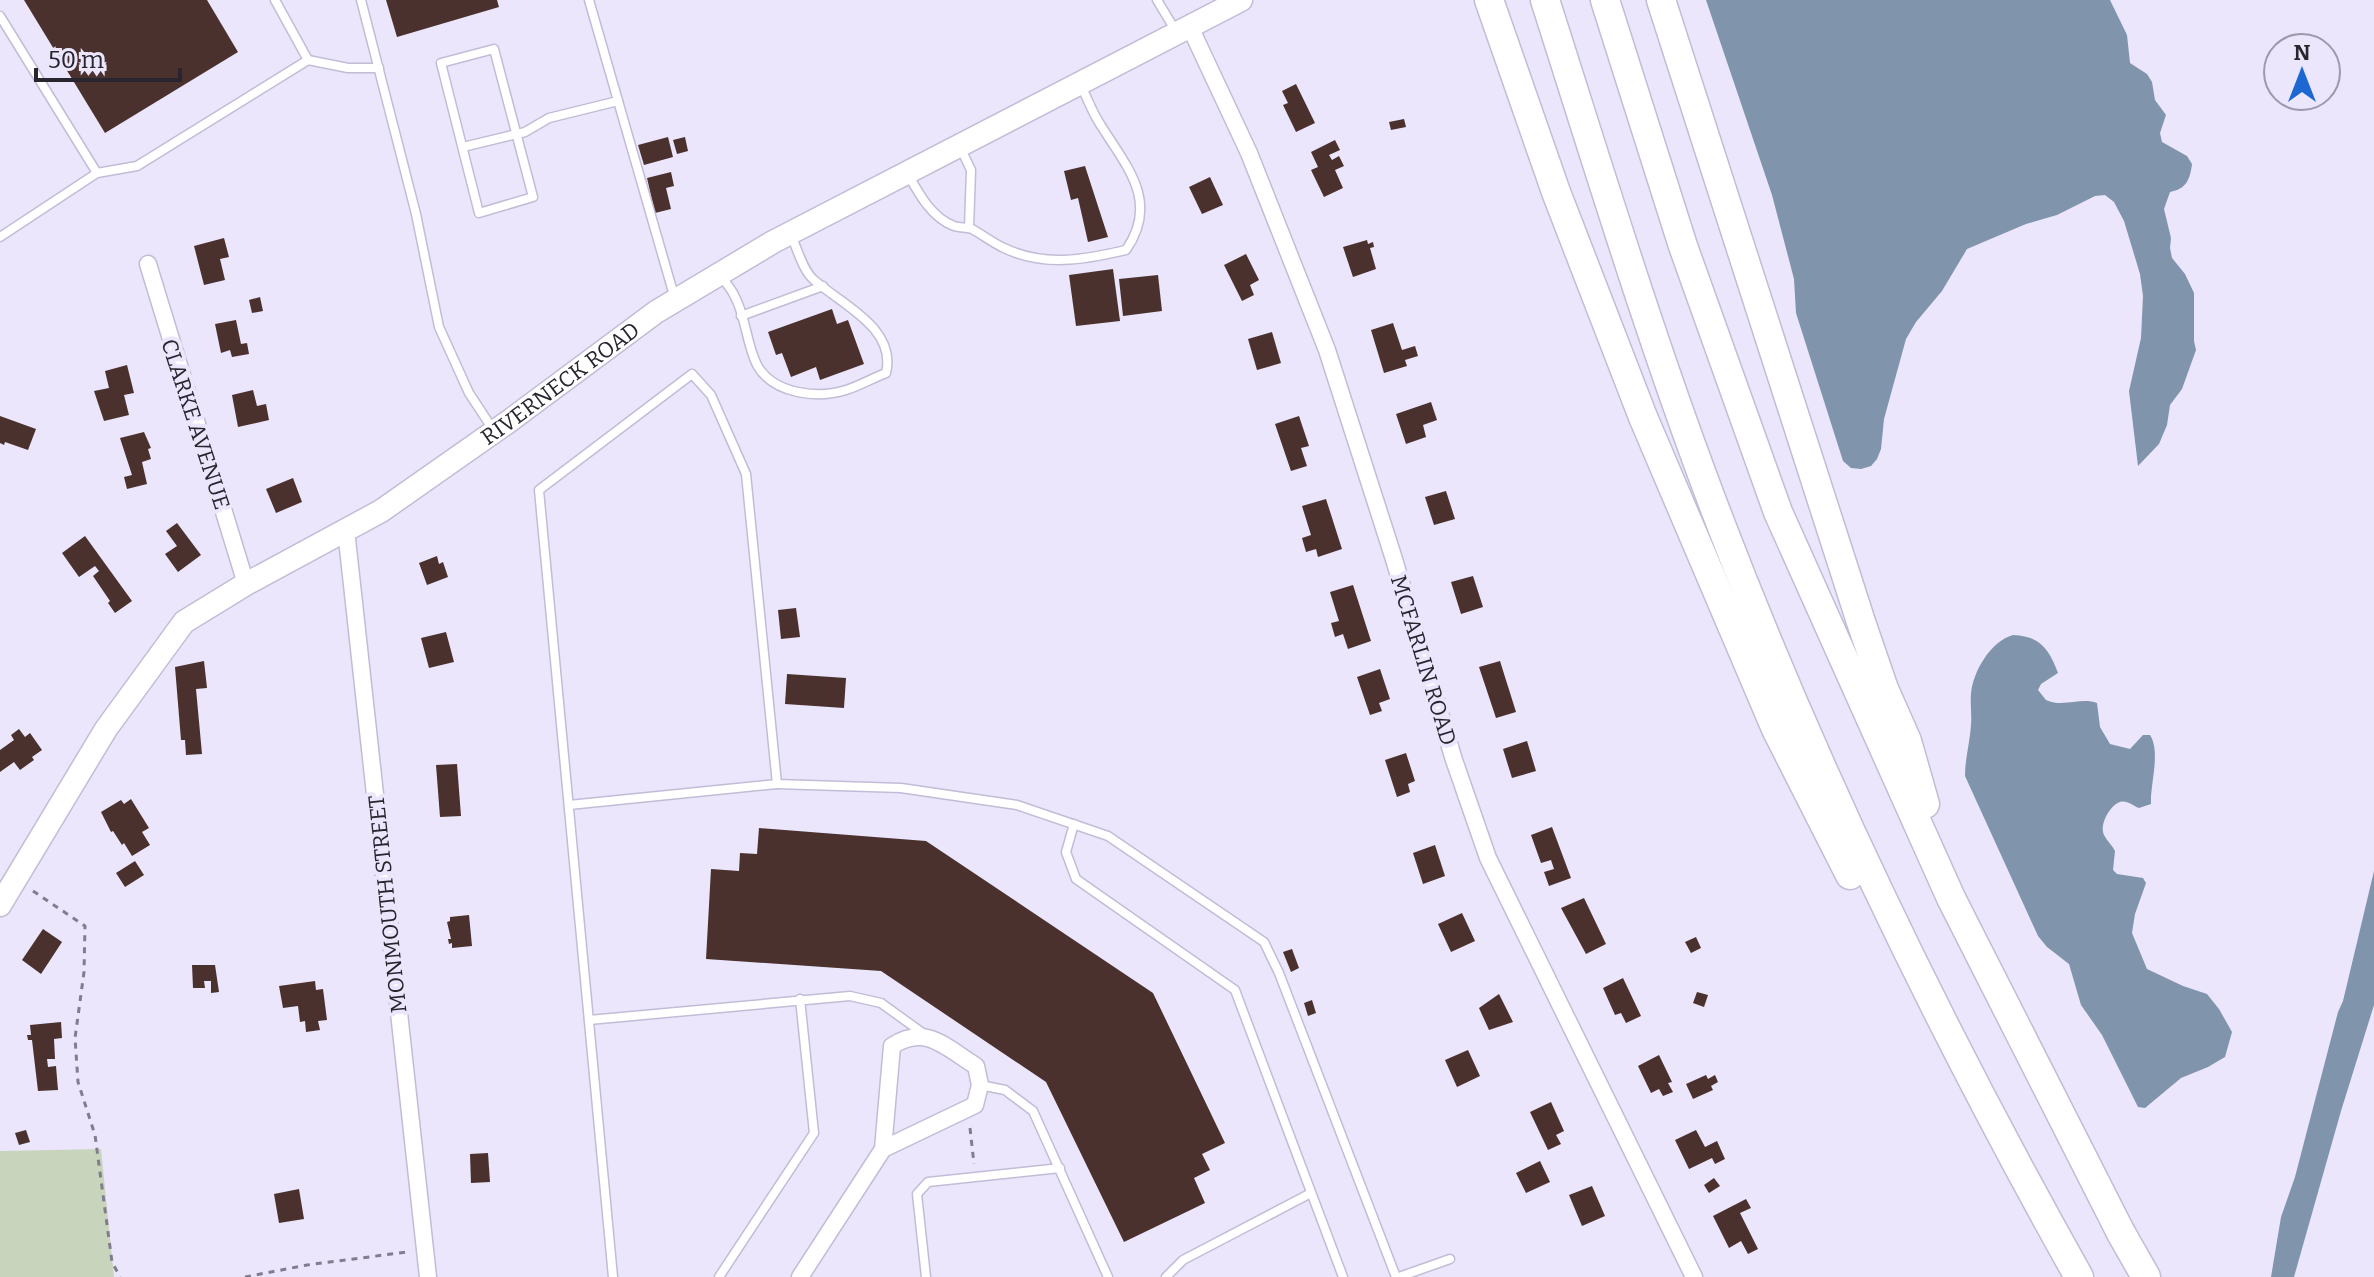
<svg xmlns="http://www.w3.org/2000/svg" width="2374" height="1277" viewBox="0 0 2374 1277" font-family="Bitter,serif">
  <rect width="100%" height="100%" fill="#ebe6fc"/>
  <polygon fill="#c9d4bd" points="101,1149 114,1277 0,1277 0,1151"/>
  <g fill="#8094ac">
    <path d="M1706,0h404l17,35 3,28 17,11 5,8 3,18 11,15 -6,18 2,9 25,14 5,8c-2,16 -6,25 -22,28l-6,17 7,29 -1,10 2,10 13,16 9,19v48l2,9 -14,39 -12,16 -3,20 -8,19 -21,22 -9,-75 12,-53 2,-42 -3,-22 -16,-53 -10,-19 -9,-7 -10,1 -38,19 -31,9 -59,25 -25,42 -26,31 -10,17 -22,80 -3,30 -4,10 -6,7 -10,3 -10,-1 -8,-7 -47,-148 -2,-34 -22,-84z"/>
    <path d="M2013,635c27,1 36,14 45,38l-17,11 -3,6 8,10c18,8 34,-3 51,3l3,24 10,17 20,5 13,-14h7c11,17 0,49 1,69l-12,4c-6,-2 -12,-8 -19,-6 -10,3 -21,23 -16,33 3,6 8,10 11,16l-2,19 4,4 26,4 3,5 -11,31 -3,19 15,36 36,17 24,8 12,15 13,23 -7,25 -17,10 -27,11 -36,30 -7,-1 -36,-72 -21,-30 -12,-41 -22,-17 -9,-11 -73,-160c0,-18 5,-34 6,-51 1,-10 -1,-21 0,-31 2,-23 20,-53 42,-59z"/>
    <polygon points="2374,871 2374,1005 2341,1111 2294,1277 2271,1277 2281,1217 2295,1177 2338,1012 2343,1001"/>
  </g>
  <g fill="#4a312e">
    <polygon points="24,0 207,0 238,52 105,133"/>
    <polygon points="386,0 497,0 499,7 397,37"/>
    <polygon points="1296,84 1315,123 1296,132 1283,105 1288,103 1282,91"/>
    <polygon points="1404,119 1406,127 1391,130 1389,122"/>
    <polygon points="668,137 673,157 644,165 638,145"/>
    <polygon points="685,137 688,151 677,154 673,140"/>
    <polygon points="1335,140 1340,150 1329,155 1332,160 1339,156 1344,166 1335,170 1343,188 1324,197 1311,170 1318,167 1311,152"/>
    <polygon points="1085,166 1108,237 1088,242 1078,198 1071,200 1064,171"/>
    <polygon points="671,172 674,186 666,188 671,209 655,213 647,178"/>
    <polygon points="1210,177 1223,205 1202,214 1189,187"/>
    <polygon points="224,238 229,257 220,259 225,280 204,285 194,246"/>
    <polygon points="1367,240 1368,244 1373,242 1374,247 1370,248 1376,269 1353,277 1343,247"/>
    <polygon points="1246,254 1259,280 1250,285 1254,295 1242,301 1224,265"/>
    <polygon points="1113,269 1120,321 1076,326 1069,275"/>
    <polygon points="1158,275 1162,311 1123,316 1119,279"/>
    <polygon points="260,297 263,311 252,313 249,300"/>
    <polygon points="832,309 837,324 848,320 864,364 820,380 816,367 791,377 782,353 776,355 768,332"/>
    <polygon points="236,320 241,344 247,343 249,354 232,357 230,350 221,353 215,324"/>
    <polygon points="1393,323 1402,350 1415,346 1418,356 1405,360 1407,366 1384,373 1371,330"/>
    <polygon points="1272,332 1281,363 1257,370 1248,339"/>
    <polygon points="127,365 134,393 124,395 129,415 104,421 94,391 109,388 105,371"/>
    <polygon points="253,390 257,406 266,404 269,420 238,427 232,395"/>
    <polygon points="1431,402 1437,420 1423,425 1426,437 1406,444 1396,414"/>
    <polygon points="0,416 36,429 28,450 5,442 4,445 0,443"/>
    <polygon points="1299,416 1309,446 1301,448 1307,466 1291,471 1275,424"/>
    <polygon points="144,432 151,448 148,449 151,459 142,462 147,484 127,489 124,477 132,475 120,438"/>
    <polygon points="293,478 302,502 276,513 266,489"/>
    <polygon points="1446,491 1455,519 1434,525 1425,497"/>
    <polygon points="1326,499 1342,549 1318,557 1316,549 1306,552 1302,538 1311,535 1302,506"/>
    <polygon points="177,523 201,555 178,572 165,554 177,546 166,531"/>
    <polygon points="85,536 132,601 115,613 108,603 110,601 93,576 99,571 95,566 79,577 62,553"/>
    <polygon points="437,556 439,564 443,562 448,577 427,585 419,563"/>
    <polygon points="1473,576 1483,607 1461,614 1451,582"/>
    <polygon points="1353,585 1371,641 1348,649 1343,634 1335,637 1331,623 1339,621 1330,592"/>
    <polygon points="796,608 800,637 781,639 778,610"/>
    <polygon points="446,632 454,662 429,668 421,638"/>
    <polygon points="204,661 207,688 196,689 202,754 186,755 185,740 181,740 175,667"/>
    <polygon points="1500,661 1516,712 1496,718 1479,667"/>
    <polygon points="1380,669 1390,699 1379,703 1382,711 1370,715 1357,677"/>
    <polygon points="787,674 846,678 844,708 785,704"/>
    <polygon points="19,729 25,737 30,733 42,750 32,757 34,760 20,770 14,762 0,772 0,750 14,740 11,735"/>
    <polygon points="1527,741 1536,771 1512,778 1503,749"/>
    <polygon points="1406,753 1415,781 1408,784 1410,792 1397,797 1385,760"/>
    <polygon points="457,764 461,816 440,817 436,765"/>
    <polygon points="131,799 149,828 142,832 150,845 132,856 124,843 122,845 113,831 111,832 101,812 121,800 124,804"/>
    <polygon points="1552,827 1571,878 1549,886 1544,872 1554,869 1551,860 1541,863 1531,835"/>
    <polygon points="759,828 926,841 1153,993 1225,1143 1202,1154 1210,1170 1194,1178 1205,1203 1124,1242 1046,1082 881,971 706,959 711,869 739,871 740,853 757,854"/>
    <polygon points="1435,845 1445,876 1423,884 1413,853"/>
    <polygon points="135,861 144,875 125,887 116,873"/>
    <polygon points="1584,898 1606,944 1586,954 1561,908"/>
    <polygon points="1462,913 1475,941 1451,952 1438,924"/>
    <polygon points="469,915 472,946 452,948 452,943 449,944 448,939 451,939 447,922 450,921 450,917"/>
    <polygon points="43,929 62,942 41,974 22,960"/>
    <polygon points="1696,937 1701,948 1691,953 1685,942"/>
    <polygon points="1292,949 1299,968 1291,972 1283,952"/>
    <polygon points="192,965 215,965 219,992 211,993 211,981 204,981 205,988 193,988"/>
    <polygon points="1623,978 1641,1016 1626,1023 1621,1013 1615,1015 1603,988"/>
    <polygon points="315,981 316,990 323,989 327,1020 318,1021 320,1030 306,1032 305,1021 300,1022 298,1006 283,1008 279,986"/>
    <polygon points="1697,992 1708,995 1704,1007 1693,1003"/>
    <polygon points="1499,994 1513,1022 1489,1030 1479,1008"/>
    <polygon points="1312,1000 1316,1013 1308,1016 1304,1003"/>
    <polygon points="61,1022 62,1038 54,1039 55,1059 47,1059 48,1067 56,1066 58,1090 38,1091 32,1040 28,1040 27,1035 31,1035 30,1025"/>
    <polygon points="1468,1050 1480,1076 1457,1087 1445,1060"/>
    <polygon points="1659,1055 1672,1082 1668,1083 1673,1092 1663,1096 1659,1089 1651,1093 1638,1066"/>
    <polygon points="1706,1075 1708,1079 1715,1075 1718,1082 1711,1086 1713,1090 1693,1099 1686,1084"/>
    <polygon points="1551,1102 1564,1131 1556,1135 1561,1144 1548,1150 1530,1112"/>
    <polygon points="26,1130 30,1142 19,1145 15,1133"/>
    <polygon points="1696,1130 1705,1147 1717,1141 1725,1159 1715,1164 1712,1158 1689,1169 1675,1140"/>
    <polygon points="488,1153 490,1182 471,1183 470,1154"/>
    <polygon points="1540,1161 1550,1182 1526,1193 1516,1173"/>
    <polygon points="1714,1178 1720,1186 1709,1193 1704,1185"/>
    <polygon points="1592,1186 1605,1216 1582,1226 1569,1195"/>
    <polygon points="299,1189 304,1219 279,1223 274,1194"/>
    <polygon points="1746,1199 1751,1208 1740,1213 1758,1249 1748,1254 1741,1241 1729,1248 1713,1216"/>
  </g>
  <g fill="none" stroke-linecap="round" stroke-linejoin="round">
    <g stroke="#c2bcd6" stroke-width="11">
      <g id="lane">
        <polyline points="275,0 308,60"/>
        <polyline points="361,0 416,214 439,327 469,393 494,431"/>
        <polyline points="589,0 675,299"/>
        <polyline points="1157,0 1177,33"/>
        <polyline points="0,16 97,173"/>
        <polygon points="494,49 533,197 479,213 441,63"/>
        <polyline points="463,147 525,132 549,118 618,101"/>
        <polyline points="960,147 971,170 969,228"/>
        <path d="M909,176c10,18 23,42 45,50 6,2 12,1 18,3 11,6 21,14 32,19 40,19 80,12 122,2 34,-49 0,-84 -26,-126 -8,-12 -13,-27 -20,-40"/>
        <polyline points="0,237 97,173 137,166 308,60 348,68 379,68"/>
        <path d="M720,275c4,6 11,13 14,20 12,21 12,48 23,70 16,29 60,34 89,25 13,-4 27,-12 40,-17 11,-45 -45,-69 -72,-93 -11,-9 -17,-32 -23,-45"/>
        <polyline points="741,316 823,286"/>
        <polyline points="569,805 777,784"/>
        <polyline points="1074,824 1066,852 1076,879 1235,990 1343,1277"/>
        <polyline points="589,1020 850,996 881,1003 924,1034"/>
        <polyline points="980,1085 1005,1090 1033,1111 1108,1277"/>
        <polyline points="613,1277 539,490 692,374 711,395 746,474 777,784 901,788 1017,805 1108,836 1264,942 1279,973 1396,1277"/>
        <polyline points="719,1277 814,1133 800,999"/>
        <polyline points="926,1277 917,1194 928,1182 1060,1168"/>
        <polyline points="1166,1277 1183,1260 1311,1193"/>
        <polyline points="1399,1277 1450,1259"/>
      </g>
    </g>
    <g stroke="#c2bcd6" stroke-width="19">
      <g id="street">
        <polyline points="1190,27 1249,153 1327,350 1393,556 1454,760 1488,858 1694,1277"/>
        <polyline points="148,264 246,584"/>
        <polyline points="346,530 428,1277"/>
        <path d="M800,1277l83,-128 9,-103c34,-22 53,1 84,20l4,19 -5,20 -92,44"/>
      </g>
    </g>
    <g stroke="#c2bcd6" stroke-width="25">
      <g id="secondary">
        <path id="s1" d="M0,905l106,-176 78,-107 62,-38 135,-73 127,-89 148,-110 117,-70 468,-242"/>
      </g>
    </g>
    <g stroke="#c2bcd6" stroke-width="31">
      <g id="highway">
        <polyline points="1489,0 1556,192 1643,417 1776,729 1850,875"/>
        <path d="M1545,0c56,175 109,351 175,522 100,261 222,511 359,755"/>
        <polyline points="1605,0 1683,246 1778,512 1951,898 2121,1233 2146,1277"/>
        <polyline points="1661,0 1861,622 1884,689 1907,741 1925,804"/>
      </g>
    </g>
    <g stroke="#817d8d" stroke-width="3" stroke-dasharray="6 6" stroke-linecap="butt">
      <polyline points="33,891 85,926 84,972 75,1038 78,1082 95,1135 112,1262 120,1277"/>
      <polyline points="970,1128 974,1164"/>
      <polyline points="245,1277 307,1265 407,1252"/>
    </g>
    <use href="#lane" stroke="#fff" stroke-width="8"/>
    <use href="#street" stroke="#fff" stroke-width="16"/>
    <use href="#secondary" stroke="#fff" stroke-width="22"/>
    <use href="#highway" stroke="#fff" stroke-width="28"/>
  </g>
  <g text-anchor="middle" stroke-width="8" stroke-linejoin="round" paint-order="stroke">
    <g font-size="22" fill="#28252f" stroke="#ebe6fc">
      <text dy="8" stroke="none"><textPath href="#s1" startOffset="784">RIVERNECK ROAD</textPath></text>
      <text transform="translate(196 424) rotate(72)" y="8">CLARKE AVENUE</text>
      <text transform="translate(1424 660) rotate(73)" y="8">MCFARLIN ROAD</text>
      <text transform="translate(387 904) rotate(-96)" y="8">MONMOUTH STREET</text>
    </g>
  </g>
  <g transform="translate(2302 72)"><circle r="38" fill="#ebe6fc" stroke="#9d99aa" stroke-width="2"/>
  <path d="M0-6L14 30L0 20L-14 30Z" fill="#1d67d2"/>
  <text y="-12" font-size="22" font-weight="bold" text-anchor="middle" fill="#28252f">N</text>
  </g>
  <path d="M36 68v12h144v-12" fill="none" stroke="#28252f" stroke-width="4"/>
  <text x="48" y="68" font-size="24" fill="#28252f" stroke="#ebe6fc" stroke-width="6" paint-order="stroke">50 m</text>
</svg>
